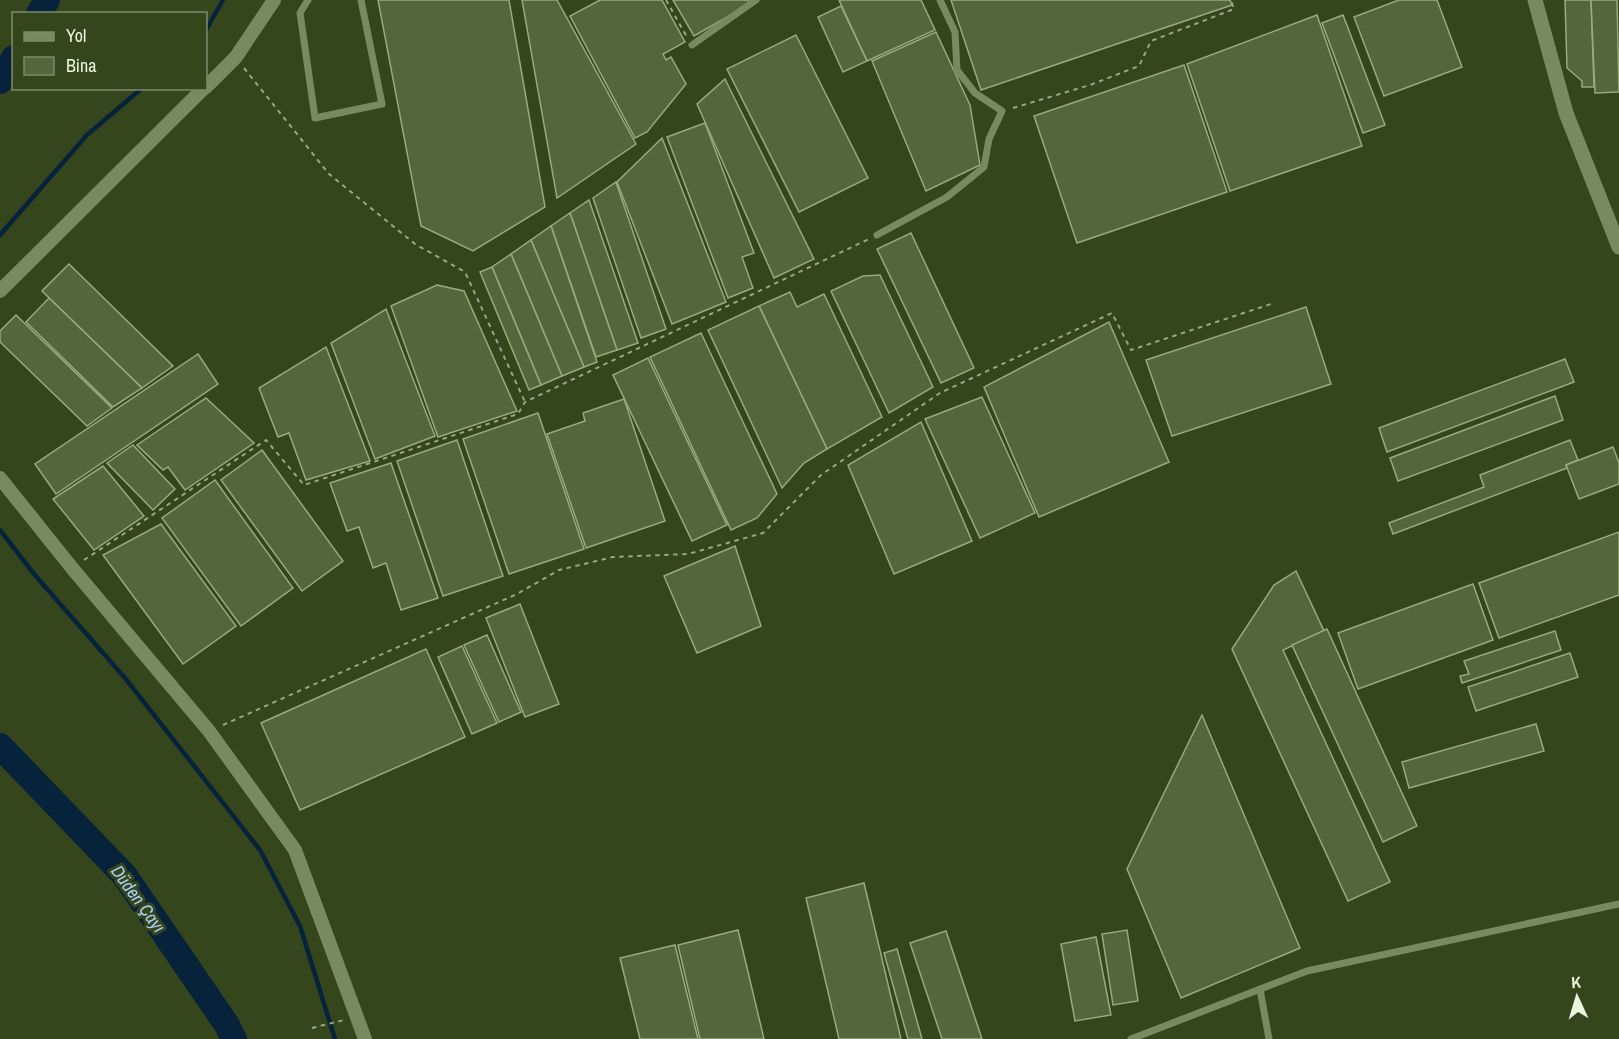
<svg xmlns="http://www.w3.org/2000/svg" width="1619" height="1039" viewBox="0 0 1619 1039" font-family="'Archivo Narrow',sans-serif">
  <rect width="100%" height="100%" fill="#35451c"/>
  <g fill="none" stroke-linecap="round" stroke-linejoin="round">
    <g stroke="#06233b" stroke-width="4.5">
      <polyline points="206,30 223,0"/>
      <polyline points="0,235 87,135 142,88"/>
      <polyline points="0,530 34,574 125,678 260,850 300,926 335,1039"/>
    </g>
    <g stroke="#06233b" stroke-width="26">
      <polyline points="39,14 47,0"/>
      <polyline points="0,81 14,58"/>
      <polyline points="0,746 125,876 227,1025 234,1039"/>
    </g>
  </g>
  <g fill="#54663c" stroke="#97ab7e" stroke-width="1.5">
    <polygon points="378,0 509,0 545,207 473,251 421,226"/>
    <polygon points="522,0 557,0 636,144 557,198"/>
    <polygon points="600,0 662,0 685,42 663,54 666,60 671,57 686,84 647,132 635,138 570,16"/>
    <polygon points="673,0 748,0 750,4 694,36"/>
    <polygon points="839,0 921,0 935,30 867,61"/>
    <polygon points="951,0 1230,0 1232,5 981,90"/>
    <polygon points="1399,0 1437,0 1462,67 1384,96 1354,17"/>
    <polygon points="1565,0 1591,0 1594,87 1582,87 1582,81 1567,68"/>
    <polygon points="1591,0 1617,0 1619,92 1595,93"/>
    <polygon points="841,6 867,61 843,72 818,17"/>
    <polygon points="1317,15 1362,146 1230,191 1187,64"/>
    <polygon points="1343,15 1385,125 1363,133 1322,23"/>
    <polygon points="936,32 970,105 980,165 926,191 872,61"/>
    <polygon points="796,35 868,178 799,212 727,69"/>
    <polygon points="1184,65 1227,192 1077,243 1034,116"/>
    <polygon points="725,79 814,259 774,278 697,104"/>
    <polygon points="705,123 754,253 742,257 753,288 728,298 667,137"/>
    <polygon points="662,138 726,302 672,324 617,182"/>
    <polygon points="616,182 666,329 641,338 593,198"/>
    <polygon points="589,200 638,343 617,350 570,213"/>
    <polygon points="570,213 617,350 596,357 551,226"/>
    <polygon points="551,226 597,362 584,367 531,240"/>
    <polygon points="911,233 974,368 941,383 877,249"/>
    <polygon points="531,240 584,367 562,376 511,254"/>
    <polygon points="511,254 562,376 541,385 492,267"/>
    <polygon points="69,264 173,366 142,388 42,291"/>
    <polygon points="492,267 541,385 529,390 480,272"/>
    <polygon points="880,275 933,387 889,413 831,291 863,276"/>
    <polygon points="437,285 464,291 517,411 438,437 391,306"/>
    <polygon points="790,292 797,307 824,294 882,417 827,449 759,306"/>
    <polygon points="49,298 142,388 113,407 26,322"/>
    <polygon points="759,306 827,449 804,463 782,488 708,330"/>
    <polygon points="1306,307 1331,384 1172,436 1146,360"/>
    <polygon points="386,309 435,436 375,459 331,343"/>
    <polygon points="16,315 112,408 87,426 0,342 0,331"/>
    <polygon points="1109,322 1169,462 1039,517 984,387"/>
    <polygon points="701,333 777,494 757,518 731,530 650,357"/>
    <polygon points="326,347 370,461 306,480 289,433 278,437 259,388"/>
    <polygon points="198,354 218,384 56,494 35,464"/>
    <polygon points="648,358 727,525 692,541 613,375"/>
    <polygon points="1565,359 1574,382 1387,452 1379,428"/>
    <polygon points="1555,396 1563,420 1398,481 1390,458"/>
    <polygon points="982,397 1035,513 980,538 925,419"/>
    <polygon points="206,398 254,443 185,490 168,467 163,470 137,445"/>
    <polygon points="624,399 665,521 586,548 547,434 585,421 583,413"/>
    <polygon points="538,413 584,549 509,574 463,439"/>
    <polygon points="921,422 972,541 894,574 848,465"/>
    <polygon points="457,440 503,576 443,596 397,461"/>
    <polygon points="1570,440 1578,460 1566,465 1567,468 1393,534 1389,523 1484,487 1480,475"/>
    <polygon points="133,445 175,489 153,510 107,463"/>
    <polygon points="1613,447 1619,463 1619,484 1579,499 1566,465"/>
    <polygon points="262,450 343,561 302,591 221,480"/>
    <polygon points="391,463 438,598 401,610 386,563 373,568 359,527 347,531 330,483"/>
    <polygon points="103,466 144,516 94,550 53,499"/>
    <polygon points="215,480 293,588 241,626 162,518"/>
    <polygon points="161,524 236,626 183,664 103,555"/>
    <polygon points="1619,532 1619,595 1499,638 1479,583"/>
    <polygon points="735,546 761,626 697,653 664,576"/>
    <polygon points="1296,571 1324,631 1283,650 1390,882 1348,901 1232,649 1274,585"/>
    <polygon points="1473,584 1493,640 1358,689 1338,633"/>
    <polygon points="520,604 559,704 525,717 486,618"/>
    <polygon points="1327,629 1417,826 1383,842 1292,645"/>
    <polygon points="1555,631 1561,650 1462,683 1460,676 1469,674 1464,661"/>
    <polygon points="487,635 521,712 499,722 464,645"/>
    <polygon points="462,646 497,723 472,734 438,657"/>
    <polygon points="426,649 465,737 300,810 261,723"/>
    <polygon points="1570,653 1578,677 1476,711 1468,687"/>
    <polygon points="1202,715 1300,948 1181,998 1127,869"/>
    <polygon points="1536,724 1544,751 1409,788 1402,762"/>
    <polygon points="864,883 901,1039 839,1039 806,898"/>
    <polygon points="738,930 764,1039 700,1039 678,945"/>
    <polygon points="1127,930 1138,1001 1113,1005 1102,934"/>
    <polygon points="946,931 982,1039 942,1039 910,943"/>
    <polygon points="1096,937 1111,1015 1075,1021 1061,944"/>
    <polygon points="675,945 698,1039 640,1039 620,958"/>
    <polygon points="897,949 922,1039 908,1039 884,953"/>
  </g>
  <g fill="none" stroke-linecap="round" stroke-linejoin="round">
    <g stroke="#99a687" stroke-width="2" stroke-dasharray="4.5 4.5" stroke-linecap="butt">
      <polyline points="666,0 687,37"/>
      <polyline points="244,68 329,174 415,244 465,272 525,402"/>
      <polyline points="1013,108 1090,85 1139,66 1151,41 1234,9 1231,0"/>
      <polyline points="84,560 266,440 304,485 518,414 525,402 869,239"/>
      <polyline points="223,725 517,594 559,570 613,557 688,554 763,533 821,475 940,393 1112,313 1131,350 1271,304"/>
      <polyline points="312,1028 344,1020"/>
    </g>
    <g stroke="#788b60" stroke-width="7">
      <polyline points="308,0 300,13 315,118 382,104 361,0"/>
      <polyline points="692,45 756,0"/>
      <polyline points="877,235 947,197 984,167 989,139 1002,111 975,93 957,70 955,32 940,0"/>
      <polyline points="1260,989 1269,1039"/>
      <polyline points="1131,1039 1307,971 1619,904"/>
    </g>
    <g stroke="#788b60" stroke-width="14">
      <polyline points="206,87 236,57 274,0"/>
      <polyline points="0,291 204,88"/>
      <polyline points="0,478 72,568 209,731 295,850 365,1039"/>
    </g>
    <polyline stroke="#788b60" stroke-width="15" points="1535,0 1566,113 1619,247"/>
  </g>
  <g text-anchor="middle" stroke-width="6" stroke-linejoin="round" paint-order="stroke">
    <g font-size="18" font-style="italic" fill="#a9d1f8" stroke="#35451c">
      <text transform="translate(138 899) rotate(54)" y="6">Düden Çayı</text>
    </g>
  </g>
  <rect x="12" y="12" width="195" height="78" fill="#35451c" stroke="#7e8c6a" stroke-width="1.5"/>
  <rect x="24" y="32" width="30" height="9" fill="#788b60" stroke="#7e8c6a" stroke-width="1.5"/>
  <text x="66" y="42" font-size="18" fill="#ebf6df">Yol</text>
  <rect x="24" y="57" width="30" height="18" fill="#54663c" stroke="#7e8c6a" stroke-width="1.5"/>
  <text x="66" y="72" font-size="18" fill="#ebf6df">Bina</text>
  <g transform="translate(1577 997) rotate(356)" stroke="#35451c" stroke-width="4.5" paint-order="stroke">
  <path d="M0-4.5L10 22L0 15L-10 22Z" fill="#ebf6df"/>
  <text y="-9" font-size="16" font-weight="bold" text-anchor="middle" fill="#ebf6df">K</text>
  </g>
</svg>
